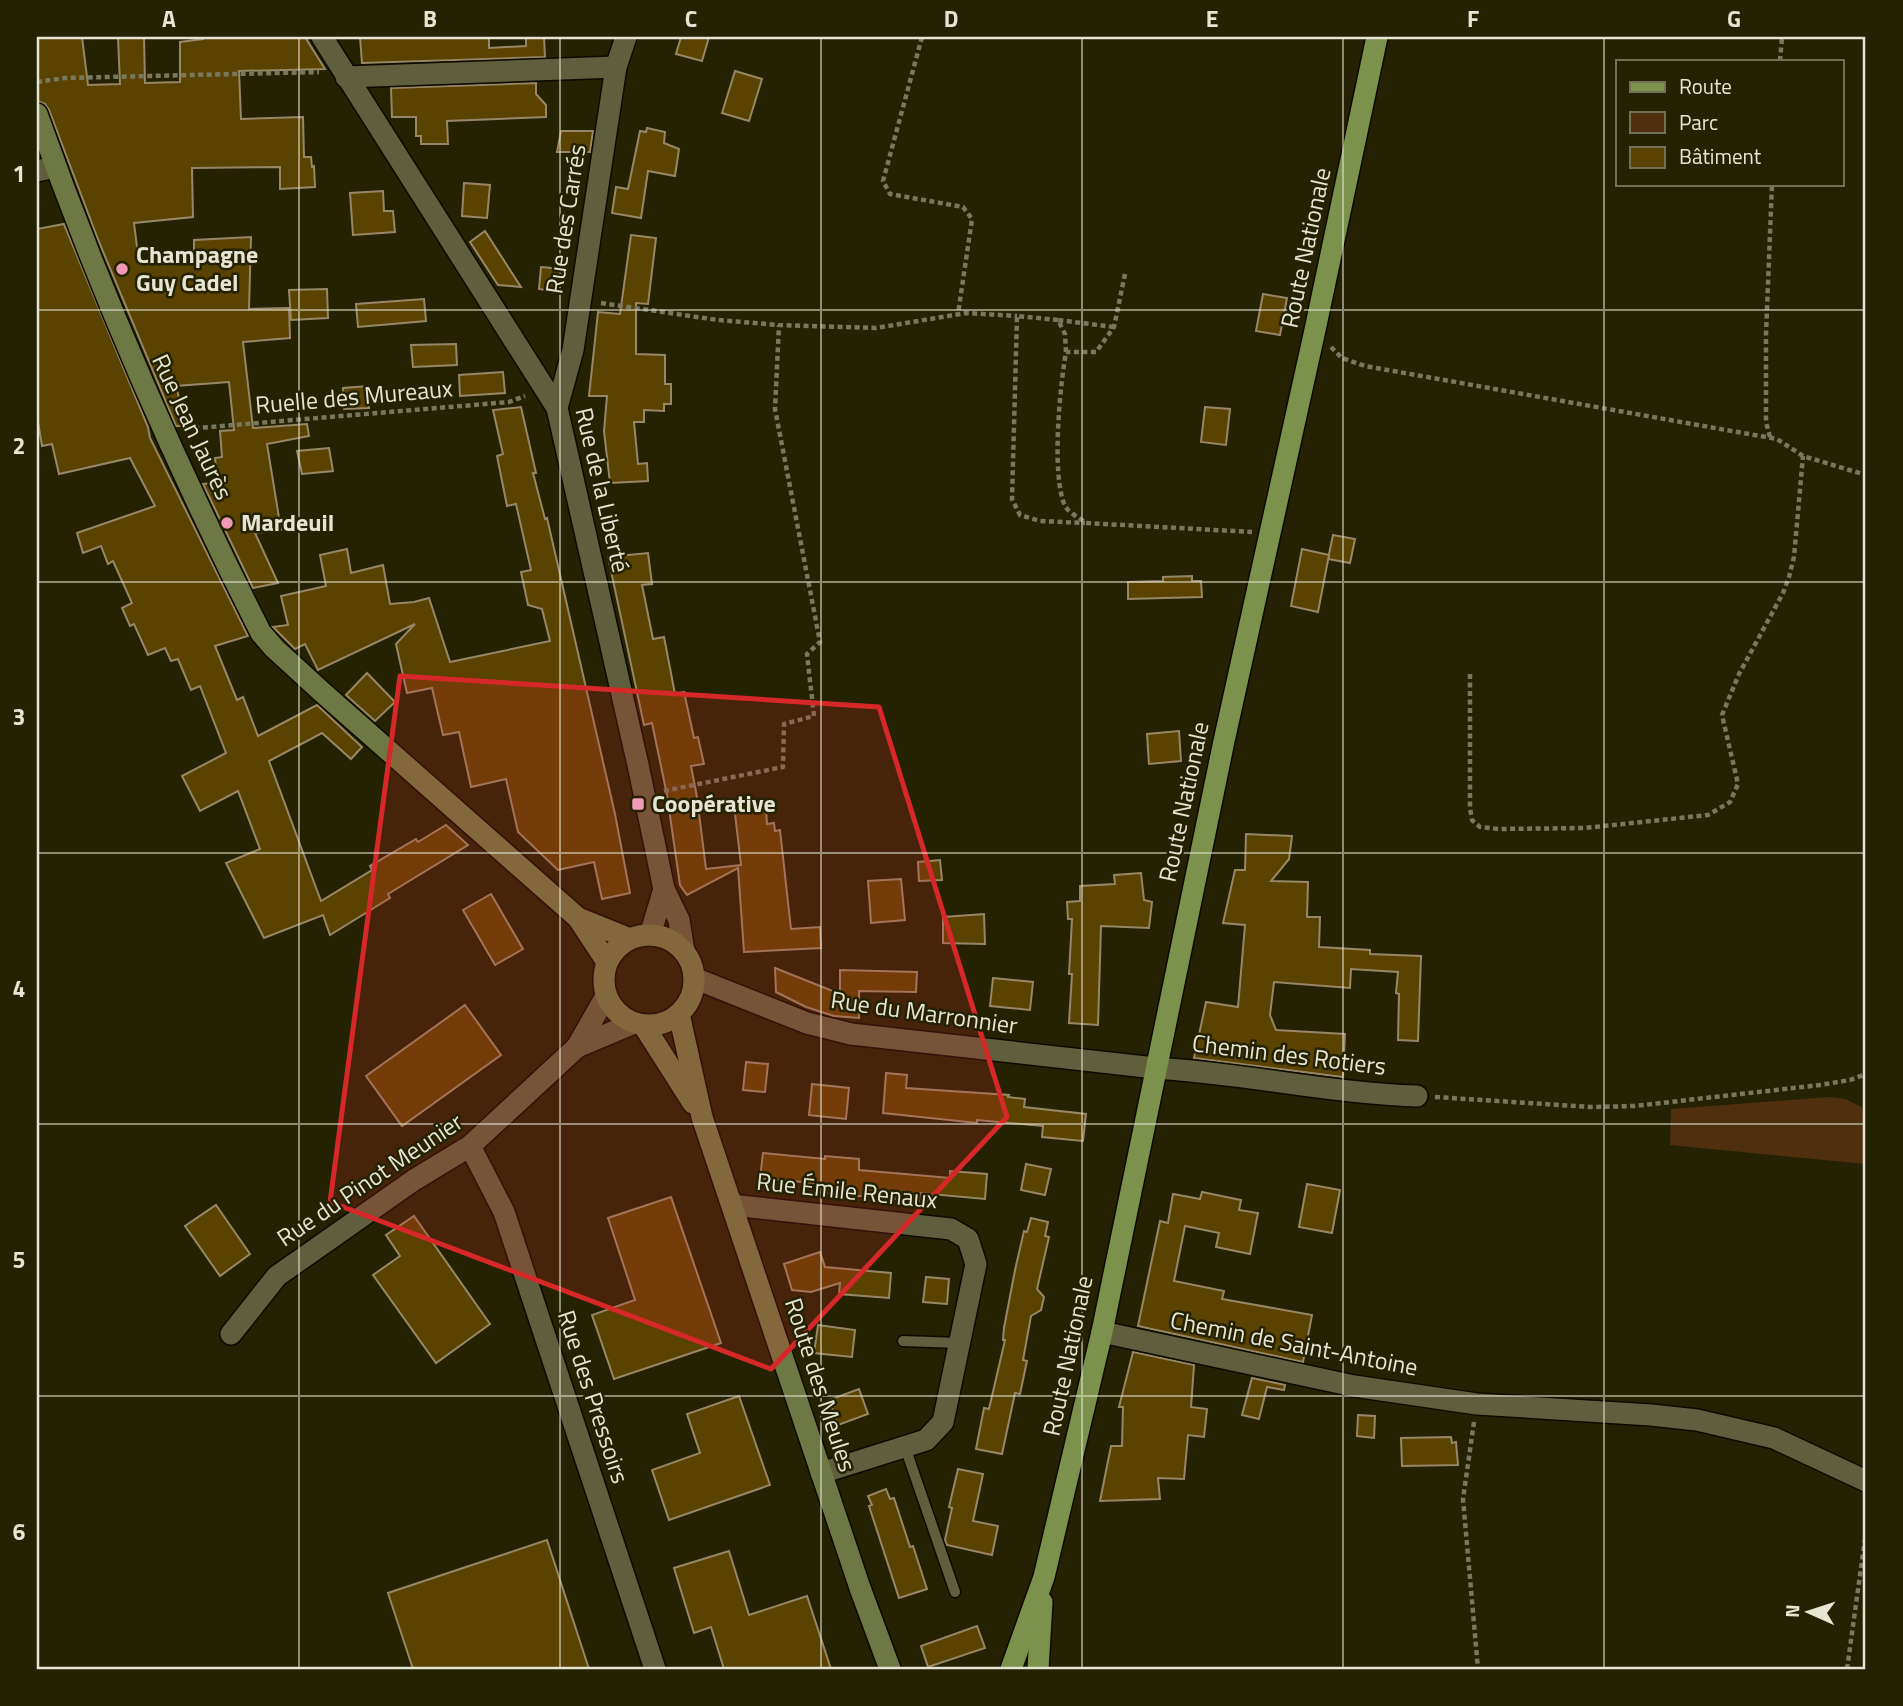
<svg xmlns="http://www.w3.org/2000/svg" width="1903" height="1706" viewBox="0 0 1903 1706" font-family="'Titillium Web',sans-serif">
  <rect width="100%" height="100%" fill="#242202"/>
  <polygon fill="#4f2f0e" points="1830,1097 1845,1099 1862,1107 1866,1126 1865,1164 1670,1145 1671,1109"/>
  <g fill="#5a4200" stroke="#978767" stroke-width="2">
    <polygon points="37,37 82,37 88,85 120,84 118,37 144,37 145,83 180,82 180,42 203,39 203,37 305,37 325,69 239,71 241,119 303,117 304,157 311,157 312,167 314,166 315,187 280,189 280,167 192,168 193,217 134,223 139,263 194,260 194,240 251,237 249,309 289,308 290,338 243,342 253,428 307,424 309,436 267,444 281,530 255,533 278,583 253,588 203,484 217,483 215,458 222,457 220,431 234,430 229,382 176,386 186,426 176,426 99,242 49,110 45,104 37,101"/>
    <polygon points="360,37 489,37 489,48 526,46 526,37 544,37 545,57 362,63"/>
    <polygon points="681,37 709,37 702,61 676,54"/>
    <polygon points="735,71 762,79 749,121 722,113"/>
    <polygon points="536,83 536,94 546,105 546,117 447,121 448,144 421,144 421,136 416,136 416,117 392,117 391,88"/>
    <polygon points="647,128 665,132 664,143 679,149 675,176 648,171 641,218 612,213 616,187 628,189 640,131 646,132"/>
    <polygon points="561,131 593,131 590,152 557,152"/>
    <polygon points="464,183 490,185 487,218 462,216"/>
    <polygon points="383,191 384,211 393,211 395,232 353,235 350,193"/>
    <polygon points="64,224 148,427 150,438 248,636 215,646 237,700 243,697 258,736 317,705 362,747 351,759 322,733 269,761 321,901 372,870 370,866 416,839 418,842 446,825 468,845 388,894 390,898 330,935 323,915 264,938 226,863 260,849 238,791 200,811 182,776 226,753 200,686 191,690 178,659 171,661 165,648 148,655 134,624 130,626 122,608 132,603 113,561 108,564 101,546 83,553 77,533 155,506 130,458 59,474 52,444 42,446 37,416 37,229"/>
    <polygon points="485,231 521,287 498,285 470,242"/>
    <polygon points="631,235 656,238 648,304 636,303 636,354 665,355 665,384 671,384 671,404 664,404 664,411 644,410 644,422 634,422 638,464 647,463 648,481 610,483 604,431 607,396 589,396 598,312 620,314"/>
    <polygon points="541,267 561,269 558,292 539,289"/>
    <polygon points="327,289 328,318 291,320 289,290"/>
    <polygon points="1263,294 1287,298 1280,335 1256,331"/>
    <polygon points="424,299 426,321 358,327 356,304"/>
    <polygon points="456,344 457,365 413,367 411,345"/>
    <polygon points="503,372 505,393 460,396 459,375"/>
    <polygon points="368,386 369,408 344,409 343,388"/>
    <polygon points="521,407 536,473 533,473 545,519 547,518 615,814 630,893 602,899 594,862 558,870 518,832 506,779 471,787 459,732 443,735 432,688 407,693 396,644 415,624 318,670 305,644 295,649 273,627 288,625 281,596 326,586 320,555 347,549 351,573 383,565 390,604 414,602 429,598 450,662 550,641 542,609 528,605 521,572 531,570 516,504 507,506 497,456 503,454 493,410"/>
    <polygon points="1205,407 1230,409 1226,445 1201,442"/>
    <polygon points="329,448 333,471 302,474 297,451"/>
    <polygon points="1333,535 1355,539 1350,563 1328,559"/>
    <polygon points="1302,549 1329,555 1318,612 1291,606"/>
    <polygon points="648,553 652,584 642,585 653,639 664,637 675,694 684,692 694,738 698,737 704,764 691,766 697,797 706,869 741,865 734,805 761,801 762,809 766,809 767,824 774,823 775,831 780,830 791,929 820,927 821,948 744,952 738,868 687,895 680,885 667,795 652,723 644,725 608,557"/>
    <polygon points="1192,576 1192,581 1201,581 1202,597 1128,599 1128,582 1163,581 1163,577"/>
    <polygon points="367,673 395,702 375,721 346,695"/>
    <polygon points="1179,731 1181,761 1149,764 1147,734"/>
    <polygon points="1246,834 1292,836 1289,859 1271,881 1308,882 1307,917 1320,917 1319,947 1370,950 1370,954 1421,956 1418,1041 1398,1040 1399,994 1396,993 1398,972 1351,969 1350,988 1274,982 1270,1015 1276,1030 1345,1034 1343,1077 1194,1058 1206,1002 1238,1007 1245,925 1223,923 1235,870 1245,870"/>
    <polygon points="940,860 942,880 919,881 918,862"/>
    <polygon points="1141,873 1144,900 1152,902 1149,928 1101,926 1098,1025 1069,1023 1072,974 1069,974 1072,919 1068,919 1067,902 1080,901 1080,886 1115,884 1114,875"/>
    <polygon points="901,879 905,920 871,923 868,881"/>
    <polygon points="491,894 523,949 495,965 463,910"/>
    <polygon points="984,914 985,944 943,943 943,917"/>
    <polygon points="775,968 840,994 840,970 917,972 916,992 859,991 859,1018 834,1016 806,1007 776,992"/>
    <polygon points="993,978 1033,982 1030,1010 990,1006"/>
    <polygon points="465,1005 501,1055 402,1126 366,1076"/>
    <polygon points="746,1062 768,1064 765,1092 743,1090"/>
    <polygon points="886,1073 907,1075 906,1088 1009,1095 1008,1097 1025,1099 1024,1107 1086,1114 1083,1141 1042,1137 1043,1126 977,1120 977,1123 883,1113"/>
    <polygon points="812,1084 849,1088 846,1119 809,1115"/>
    <polygon points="763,1153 825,1159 825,1156 859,1159 859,1170 950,1178 950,1171 987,1174 985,1199 920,1193 919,1201 823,1193 823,1184 760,1178"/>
    <polygon points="1026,1164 1051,1169 1045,1195 1021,1190"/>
    <polygon points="1307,1184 1340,1190 1332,1233 1299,1227"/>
    <polygon points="1202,1192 1241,1200 1239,1210 1258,1213 1250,1254 1216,1247 1219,1233 1185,1226 1174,1281 1224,1291 1222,1299 1312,1315 1303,1362 1138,1326 1160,1221 1168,1223 1173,1194 1200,1199"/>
    <polygon points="671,1197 721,1343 614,1379 592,1315 635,1300 608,1218"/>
    <polygon points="216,1205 250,1254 220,1276 185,1226"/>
    <polygon points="414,1216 490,1324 436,1363 373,1275 400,1256 386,1235"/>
    <polygon points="1031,1218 1048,1222 1045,1236 1049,1237 1037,1289 1044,1297 1041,1310 1031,1316 1023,1360 1027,1361 1020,1394 1015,1393 1002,1454 976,1449 984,1408 989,1409 1005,1340 1003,1340 1004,1328 1015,1270 1024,1231 1027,1232"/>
    <polygon points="820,1252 825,1267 891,1273 889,1298 839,1294 840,1283 811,1292 792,1290 784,1264"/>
    <polygon points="926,1277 949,1279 947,1304 923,1302"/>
    <polygon points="818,1325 855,1330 852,1357 814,1353"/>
    <polygon points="1133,1352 1194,1365 1191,1407 1207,1409 1204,1437 1188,1435 1184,1479 1158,1478 1160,1499 1100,1501 1111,1446 1122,1446 1123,1407 1119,1407"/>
    <polygon points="1252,1378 1285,1385 1284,1390 1267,1387 1259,1419 1242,1415"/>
    <polygon points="859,1389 868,1414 838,1425 829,1400"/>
    <polygon points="739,1396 770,1485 669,1520 652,1470 700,1453 687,1414"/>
    <polygon points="1358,1415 1375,1416 1374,1438 1357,1436"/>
    <polygon points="1451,1437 1452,1443 1456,1442 1458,1465 1402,1466 1401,1438"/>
    <polygon points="958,1469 983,1474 973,1521 998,1526 992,1555 947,1545 945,1540 952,1508 949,1507"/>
    <polygon points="886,1489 890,1499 894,1498 910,1547 913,1546 927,1589 899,1598 869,1506 872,1505 868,1496"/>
    <polygon points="547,1540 589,1669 413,1669 388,1593"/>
    <polygon points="729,1551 749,1615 807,1596 831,1669 724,1669 711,1627 694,1633 674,1568"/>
    <polygon points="977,1626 985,1648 928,1667 921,1646"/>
  </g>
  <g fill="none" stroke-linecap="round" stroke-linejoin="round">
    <g stroke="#0d0b00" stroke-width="13">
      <g id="lane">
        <polyline points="903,1341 959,1343"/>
        <polyline points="905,1447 955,1592"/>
      </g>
    </g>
    <g stroke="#0d0b00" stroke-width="24">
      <g id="street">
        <polyline points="322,37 557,408 638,765 664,889 679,920 684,951"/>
        <polyline points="346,77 616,67"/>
        <polyline points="37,171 55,167"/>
        <polyline points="557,408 573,350 616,67 626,37"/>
        <polyline points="650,935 664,889"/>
        <path d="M694,978l113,45 44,11 304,34c87,5 174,25 262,28"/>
        <polyline points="577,1047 634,1023"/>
        <polyline points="470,1146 504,1212 655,1669"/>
        <polyline points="732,1205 951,1229 968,1239 976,1264 943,1422 926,1440 821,1473"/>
        <polyline points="1102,1332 1354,1386 1477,1404 1651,1415 1697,1420 1774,1438 1866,1481"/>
        <polyline points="231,1334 277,1276 414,1180 470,1146 577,1047 606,996"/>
      </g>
    </g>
    <g stroke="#0d0b00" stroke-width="24">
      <g id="secondary">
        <path d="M37,114c63,178 138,350 224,519l13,15 48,44 256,226 29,44"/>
        <polyline points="578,918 630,939"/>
        <circle cx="649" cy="980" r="45"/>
        <polyline points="679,1014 702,1117 860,1588 890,1669"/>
        <polyline points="644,1026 693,1103"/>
      </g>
    </g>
    <g stroke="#0d0b00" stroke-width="24">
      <g id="primary">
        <polyline points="1011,1669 1044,1577 1102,1332 1224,741 1315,330 1377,37"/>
        <polyline points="1038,1669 1042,1602"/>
      </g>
    </g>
    <g stroke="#79785e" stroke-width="4.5" stroke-dasharray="5 3.5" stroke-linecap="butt">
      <polyline points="922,37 883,181 890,194 963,207 972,219 958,314"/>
      <polyline points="1780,61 1782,37"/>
      <polyline points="37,82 65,78 319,72"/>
      <path d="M1125,274l-11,53 -18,25h-30c-6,34 -15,123 -1,154 4,7 15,12 21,17l166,9"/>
      <polyline points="601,303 718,320 779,325 876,328 966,313 1017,316"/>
      <polyline points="1058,320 1017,316 1012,499 1020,515 1040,521 1085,523"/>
      <polyline points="1331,347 1342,358 1365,366 1777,439 1803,456 1866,475"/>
      <polyline points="1066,352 1065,334 1058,320 1114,327"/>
      <polyline points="186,429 509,402 525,396"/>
      <polyline points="1770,437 1766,422 1766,334 1772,184"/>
      <polyline points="1470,674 1470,808 1472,820 1480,827 1499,829 1585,828 1708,815 1730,802 1738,784 1722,715 1739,674 1783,593 1789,577 1794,557 1803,456"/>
      <polyline points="664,791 783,767 784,724 814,716 807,654 820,642 775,409 779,325"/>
      <polyline points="1435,1097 1591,1107 1635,1106 1820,1085 1850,1080 1866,1074"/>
      <polyline points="1474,1422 1463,1499 1478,1669"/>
      <polyline points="1847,1669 1866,1532"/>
    </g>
    <use href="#lane" stroke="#5f5e3d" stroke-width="10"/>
    <use href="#street" stroke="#5f5e3d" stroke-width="21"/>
    <use href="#secondary" stroke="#6e7844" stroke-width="21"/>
    <use href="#primary" stroke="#7c924c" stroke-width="21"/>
  </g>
  <path fill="#d62828" fill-opacity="0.2" stroke="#d62828" stroke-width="5" stroke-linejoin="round" d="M400,676l479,31 128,410 -236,252 -441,-167z"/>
  <path fill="none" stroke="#e6e5d3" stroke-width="2" stroke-opacity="0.55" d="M299,37v1632M560,37v1632M821,37v1632M1082,37v1632M1343,37v1632M1604,37v1632M37,310h1829M37,582h1829M37,853h1829M37,1124h1829M37,1396h1829"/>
  <g fill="#f09ab5" stroke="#242202" stroke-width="2.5">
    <circle cx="122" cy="269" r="7"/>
    <circle cx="227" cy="523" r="7"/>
    <rect x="631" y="797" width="14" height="14" rx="3.5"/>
  </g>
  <g text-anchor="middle" stroke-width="5" stroke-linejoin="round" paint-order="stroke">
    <g font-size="24" fill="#e6e5d3" stroke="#242202">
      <text transform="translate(566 219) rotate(-81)" y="8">Rue des Carrés</text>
      <text transform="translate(1306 248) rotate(-78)" y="8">Route Nationale</text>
      <text transform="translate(354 397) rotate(-5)" y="8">Ruelle des Mureaux</text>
      <text transform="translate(192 427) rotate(65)" y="8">Rue Jean Jaurès</text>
      <text transform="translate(602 490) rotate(77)" y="8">Rue de la Liberté</text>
      <text transform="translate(1184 802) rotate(-78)" y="8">Route Nationale</text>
      <text transform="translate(924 1013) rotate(8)" y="8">Rue du Marronnier</text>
      <text transform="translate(1289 1055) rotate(7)" y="8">Chemin des Rotiers</text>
      <text transform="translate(370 1180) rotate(-34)" y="8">Rue du Pinot Meunier</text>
      <text transform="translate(847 1191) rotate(6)" y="8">Rue Émile Renaux</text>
      <text transform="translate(1294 1344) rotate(11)" y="8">Chemin de Saint-Antoine</text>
      <text transform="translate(1068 1356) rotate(-78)" y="8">Route Nationale</text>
      <text transform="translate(820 1385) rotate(72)" y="8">Route des Meules</text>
      <text transform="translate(593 1397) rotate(72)" y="8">Rue des Pressoirs</text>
    </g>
    <g font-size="24" font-weight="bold" fill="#e6e5d3" stroke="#242202" text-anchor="start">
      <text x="136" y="263">Champagne<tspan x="136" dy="28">Guy Cadel</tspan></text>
      <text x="241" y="531">Mardeuil</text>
      <text x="652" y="812">Coopérative</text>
    </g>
  </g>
  <rect width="1903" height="1706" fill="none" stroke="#242202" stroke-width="77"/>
  <rect x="1616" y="60" width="228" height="126" fill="#242202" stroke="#727056" stroke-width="2"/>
  <rect x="1630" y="82" width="35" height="10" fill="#7c924c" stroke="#727056" stroke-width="2"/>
  <text x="1679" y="94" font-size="21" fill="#e6e5d3">Route</text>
  <rect x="1630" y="112" width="35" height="21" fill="#4f2f0e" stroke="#727056" stroke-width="2"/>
  <text x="1679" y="130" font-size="21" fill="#e6e5d3">Parc</text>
  <rect x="1630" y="147" width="35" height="21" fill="#5a4200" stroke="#727056" stroke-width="2"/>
  <text x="1679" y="164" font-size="21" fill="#e6e5d3">Bâtiment</text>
  <g transform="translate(1809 1612) rotate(273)" stroke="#242202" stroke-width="5" paint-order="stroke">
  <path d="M0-5L12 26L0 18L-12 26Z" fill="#e6e5d3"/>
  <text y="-10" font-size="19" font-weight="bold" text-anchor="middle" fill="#e6e5d3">N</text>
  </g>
  <rect x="38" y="38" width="1826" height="1630" fill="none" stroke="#e6e5d3" stroke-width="2.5"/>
  <g font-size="23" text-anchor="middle" font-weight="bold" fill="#e6e5d3">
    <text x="169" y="27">A</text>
    <text x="430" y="27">B</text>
    <text x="691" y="27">C</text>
    <text x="951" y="27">D</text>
    <text x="1212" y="27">E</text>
    <text x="1473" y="27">F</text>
    <text x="1734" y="27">G</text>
    <text x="19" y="182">1</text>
    <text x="19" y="454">2</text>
    <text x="19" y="725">3</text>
    <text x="19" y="997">4</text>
    <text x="19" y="1268">5</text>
    <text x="19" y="1540">6</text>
  </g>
</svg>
